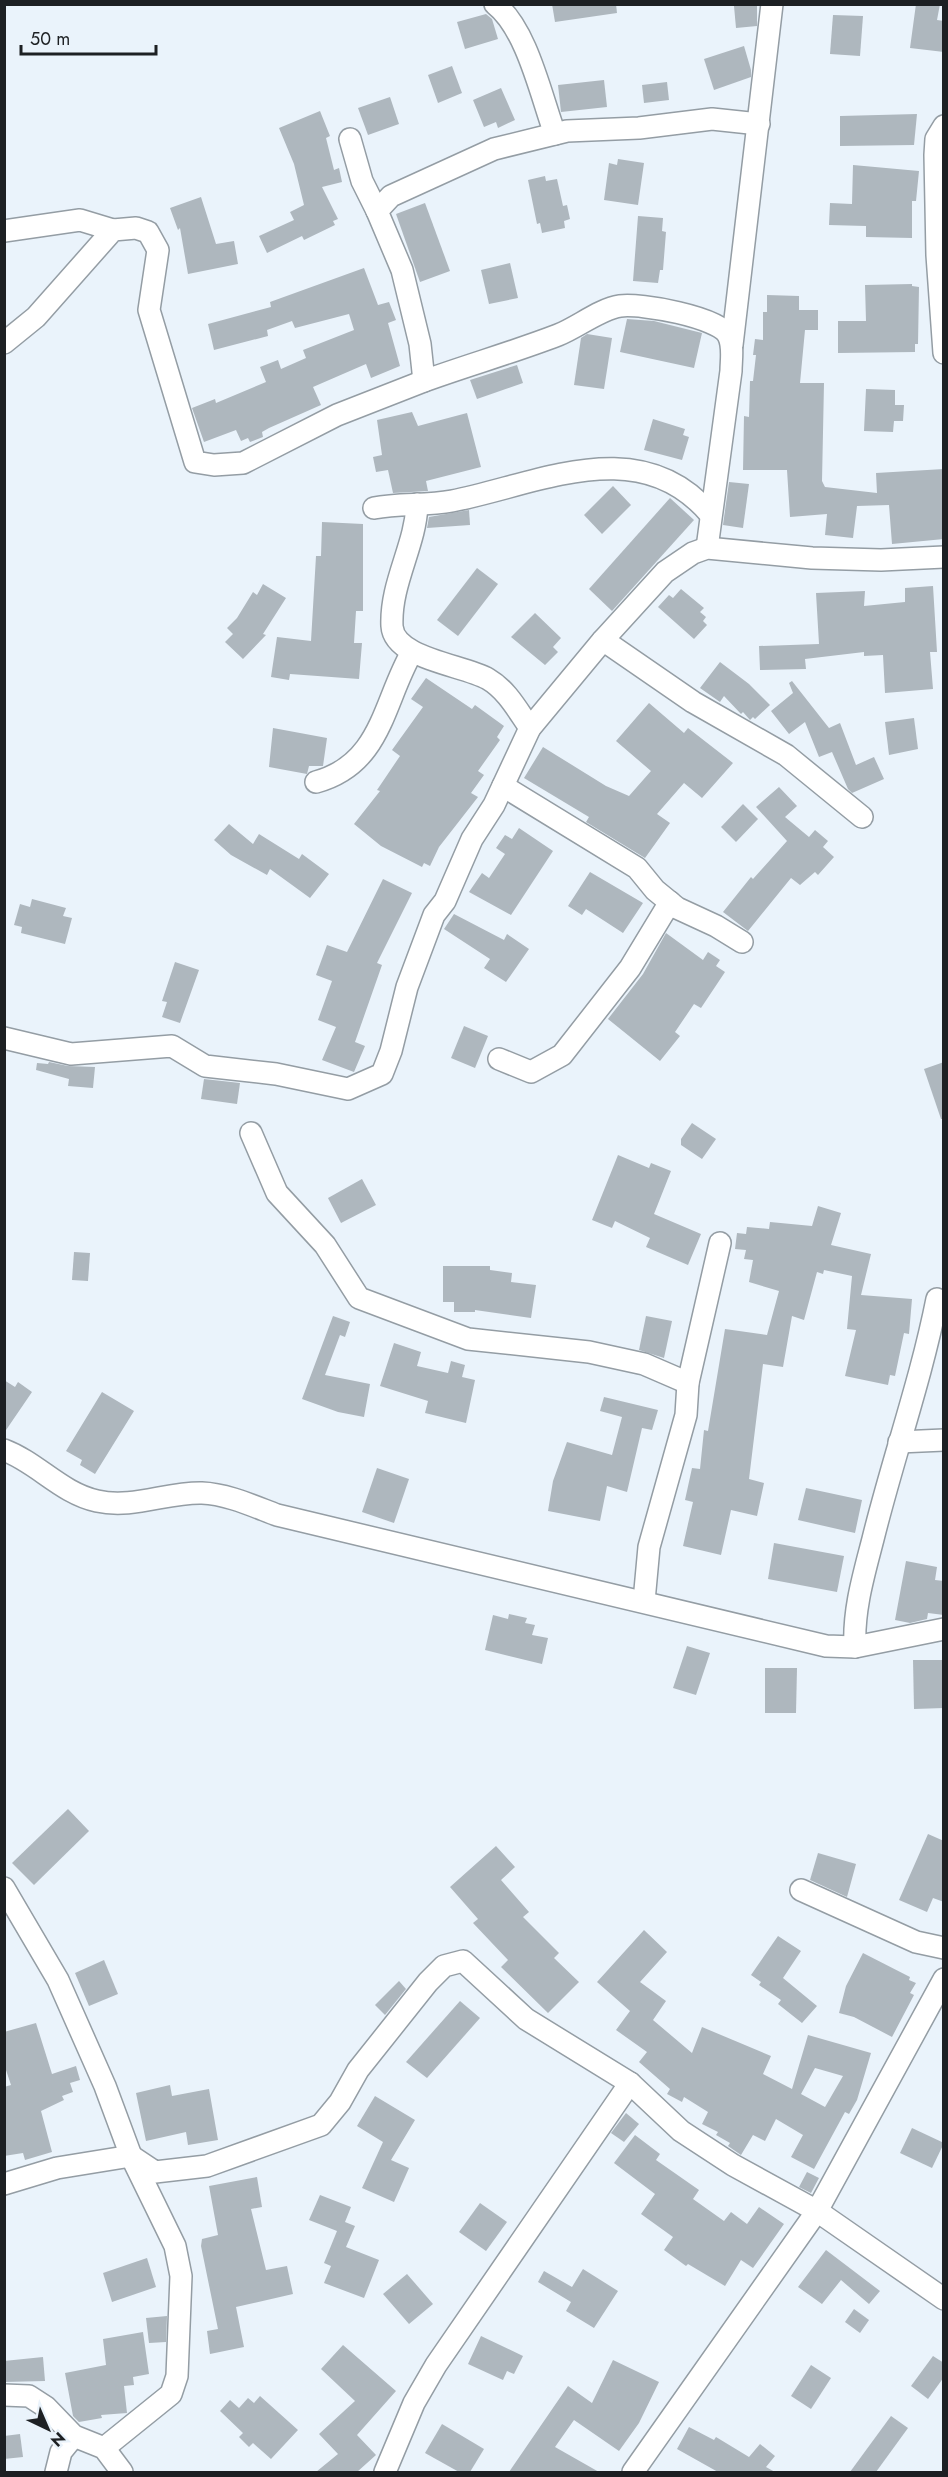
<svg xmlns="http://www.w3.org/2000/svg" width="948" height="2477" viewBox="0 0 948 2477" font-family="Jost,sans-serif">
  <rect width="100%" height="100%" fill="#eaf3fb"/>
  <g fill="#aeb7be" fill-rule="evenodd">
    <polygon points="552,4 616,4 617,13 555,22"/>
    <polygon points="748,4 757,4 757,26 736,28 734,6"/>
    <polygon points="916,4 940,4 937,20 944,21 944,52 910,48"/>
    <polygon points="486,14 492,19 498,39 465,49 457,22"/>
    <polygon points="833,15 863,16 860,56 830,54"/>
    <polygon points="744,46 751,70 751,77 714,90 704,59"/>
    <polygon points="452,66 462,93 438,103 428,75"/>
    <polygon points="604,80 607,107 561,112 558,85"/>
    <polygon points="667,82 669,100 644,103 642,85"/>
    <polygon points="501,88 515,120 498,128 496,122 484,127 473,100"/>
    <polygon points="390,97 399,124 368,135 358,108"/>
    <polygon points="320,111 330,136 326,138 334,170 339,168 342,182 322,187 338,219 333,221 335,225 304,240 302,236 267,253 259,236 294,220 290,212 304,205 294,164 279,128"/>
    <polygon points="917,114 914,145 840,146 840,116"/>
    <polygon points="618,159 644,163 638,205 604,200 609,163 617,165"/>
    <polygon points="853,165 919,171 916,201 912,201 912,238 866,237 866,226 829,225 830,203 852,204"/>
    <polygon points="545,176 546,181 557,179 563,206 567,205 570,219 564,221 565,228 542,233 540,223 537,224 528,180"/>
    <polygon points="201,197 216,244 234,241 238,264 188,274 180,228 178,230 170,208"/>
    <polygon points="425,203 450,271 420,282 396,214"/>
    <polygon points="638,216 663,218 662,231 666,232 663,270 660,270 658,283 633,281"/>
    <polygon points="510,263 518,298 489,304 481,270"/>
    <polygon points="364,268 378,305 389,302 396,320 388,323 400,366 371,378 366,364 313,387 321,405 269,428 262,432 263,437 250,442 248,438 241,441 236,430 204,442 192,408 215,399 216,403 266,382 260,367 278,360 281,369 306,358 303,350 354,330 349,314 295,328 292,321 267,330 268,336 214,350 208,324 271,307 270,302"/>
    <polygon points="912,284 912,286 919,287 918,344 915,344 915,352 838,353 838,321 866,321 865,285"/>
    <polygon points="767,295 799,296 799,310 818,310 818,330 805,330 800,383 824,383 822,481 825,487 877,493 876,473 944,469 944,539 892,544 889,505 857,506 853,538 825,535 827,514 790,517 787,470 743,470 744,416 749,417 750,381 753,381 756,355 753,355 755,339 763,340 763,312 767,312"/>
    <polygon points="627,319 654,321 702,333 694,368 620,352"/>
    <polygon points="587,334 612,338 604,389 574,385 581,338"/>
    <polygon points="517,365 523,383 477,399 470,380"/>
    <polygon points="866,389 895,390 895,405 904,405 903,421 894,421 893,432 864,431"/>
    <polygon points="412,412 418,426 467,413 481,467 426,481 428,491 393,493 388,470 376,472 373,457 382,455 377,420"/>
    <polygon points="653,419 685,429 683,435 689,437 682,460 644,450"/>
    <polygon points="729,482 749,484 743,528 723,525"/>
    <polygon points="613,486 631,505 602,534 584,515"/>
    <polygon points="670,498 694,520 612,611 589,589"/>
    <polygon points="469,510 470,525 427,528 429,517"/>
    <polygon points="322,522 363,524 363,611 356,611 354,643 362,643 359,679 290,674 289,680 271,677 277,637 311,641 316,556 321,556"/>
    <polygon points="477,568 498,584 458,636 437,620"/>
    <polygon points="263,584 286,598 263,634 266,635 243,659 225,642 233,634 227,628 237,618 253,592 257,595"/>
    <polygon points="933,586 937,652 930,652 933,689 885,693 883,655 864,656 864,652 805,659 806,669 760,670 759,646 819,644 816,593 865,591 864,606 905,602 905,588"/>
    <polygon points="681,589 704,608 700,612 706,617 703,621 707,625 694,639 658,607 669,595 673,598"/>
    <polygon points="535,613 561,638 553,647 558,652 545,665 511,637"/>
    <polygon points="720,662 749,684 770,705 755,719 753,717 750,720 743,712 741,714 724,696 720,702 700,688"/>
    <polygon points="426,678 472,709 475,705 504,726 497,737 500,740 478,771 484,775 471,793 478,797 439,847 430,866 424,863 422,867 381,846 354,824 380,791 377,790 400,756 392,750 423,707 411,699"/>
    <polygon points="792,681 829,728 840,723 856,765 874,757 884,779 852,793 848,789 832,752 819,757 805,722 789,734 771,711 793,693 789,683"/>
    <polygon points="649,703 684,733 688,728 733,763 702,798 684,783 657,814 670,823 645,858 586,822 589,817 524,778 543,747 606,786 629,796 651,771 616,741"/>
    <polygon points="914,718 918,749 889,755 885,722"/>
    <polygon points="273,728 327,738 323,766 309,766 307,774 269,767"/>
    <polygon points="779,787 797,806 785,817 809,837 815,830 828,841 823,847 834,857 818,875 815,872 800,885 791,878 748,931 723,912 751,877 753,879 787,841 756,807"/>
    <polygon points="743,804 758,819 736,842 721,827"/>
    <polygon points="229,824 253,844 259,834 299,859 302,854 329,874 310,898 270,869 267,875 231,855 214,840"/>
    <polygon points="519,828 553,851 511,915 469,892 482,873 489,878 505,854 496,848 505,835 512,839"/>
    <polygon points="590,872 643,903 623,933 586,909 582,915 568,906"/>
    <polygon points="383,879 412,893 377,963 382,965 355,1042 365,1046 354,1072 322,1060 336,1027 318,1020 332,981 316,975 327,945 347,952"/>
    <polygon points="32,899 66,908 63,916 72,918 65,944 21,933 22,927 14,925 20,904 30,907"/>
    <polygon points="454,914 504,940 507,934 529,949 506,982 484,968 490,959 444,929"/>
    <polygon points="666,933 703,960 708,952 720,960 716,966 725,972 701,1008 694,1004 675,1032 680,1036 660,1061 608,1019 643,974"/>
    <polygon points="175,962 199,970 180,1023 162,1017 167,1002 162,1001"/>
    <polygon points="464,1026 488,1036 475,1068 451,1058"/>
    <polygon points="49,1062 68,1066 95,1067 93,1088 68,1086 69,1079 36,1070 37,1063 48,1064"/>
    <polygon points="944,1062 944,1119 941,1119 924,1069"/>
    <polygon points="204,1079 240,1083 237,1104 201,1099"/>
    <polygon points="692,1123 716,1139 702,1159 681,1145 681,1139"/>
    <polygon points="618,1155 649,1168 651,1163 671,1171 654,1214 701,1234 688,1265 646,1247 650,1238 615,1221 612,1228 592,1220"/>
    <polygon points="362,1179 376,1205 341,1223 328,1198"/>
    <polygon points="818,1206 841,1213 831,1245 871,1254 861,1295 912,1299 909,1334 904,1333 895,1376 890,1375 888,1385 845,1376 856,1330 847,1329 852,1276 824,1270 823,1274 817,1272 804,1320 792,1316 783,1367 763,1364 749,1479 764,1483 757,1516 731,1510 721,1555 683,1546 693,1502 685,1500 692,1468 700,1469 704,1430 708,1431 725,1329 767,1335 779,1291 749,1282 753,1260 744,1259 746,1250 735,1249 737,1233 746,1234 747,1227 769,1229 770,1222 812,1226"/>
    <polygon points="74,1252 90,1253 88,1281 72,1280"/>
    <polygon points="443,1266 490,1266 490,1270 512,1273 511,1282 536,1285 531,1318 475,1310 475,1312 454,1312 454,1302 443,1302"/>
    <polygon points="333,1316 350,1322 345,1337 340,1335 325,1375 370,1384 364,1417 338,1412 302,1399"/>
    <polygon points="646,1316 672,1321 664,1358 639,1350"/>
    <polygon points="394,1343 421,1352 417,1366 448,1373 451,1361 465,1365 462,1377 475,1380 466,1423 425,1413 428,1401 380,1386"/>
    <polygon points="4,1380 15,1387 18,1382 32,1392 4,1433"/>
    <polygon points="102,1392 134,1411 95,1474 80,1465 82,1460 66,1451"/>
    <polygon points="604,1397 658,1410 652,1430 642,1428 627,1492 607,1486 600,1521 548,1511 553,1481 567,1442 612,1455 622,1417 600,1411"/>
    <polygon points="377,1468 409,1479 394,1523 362,1512"/>
    <polygon points="806,1488 862,1500 855,1533 798,1520"/>
    <polygon points="774,1543 844,1556 837,1592 768,1579"/>
    <polygon points="906,1561 937,1567 935,1580 944,1581 944,1615 928,1613 927,1619 910,1623 895,1620"/>
    <polygon points="509,1614 527,1618 525,1623 535,1625 532,1635 548,1638 542,1664 485,1650 493,1615 508,1619"/>
    <polygon points="687,1646 710,1653 696,1695 673,1688"/>
    <polygon points="913,1660 944,1660 944,1708 914,1709"/>
    <polygon points="765,1668 797,1668 796,1713 765,1713"/>
    <polygon points="68,1809 89,1831 34,1885 12,1863"/>
    <polygon points="928,1834 944,1841 944,1902 933,1898 927,1912 899,1900"/>
    <polygon points="496,1846 515,1867 501,1880 529,1912 523,1917 559,1953 554,1958 579,1982 548,2013 501,1967 508,1960 473,1923 478,1919 450,1887"/>
    <polygon points="818,1853 856,1864 847,1897 810,1880"/>
    <path d="M644,1930l23,22 -27,30 26,19 -13,19 39,33 10,-26 69,29 -8,18 29,15 16,-54 63,18 -14,47 -8,14 -4,-2 -31,57 -23,-12 12,-22 -27,-16 -11,22 -12,-6 -12,20 -13,-9 2,-3 -14,-8 2,-3 -16,-8 6,-12 -24,-15 -2,5 -15,-8 3,-5 -31,-27 8,-10 -31,-22 14,-19 -33,-29zM815,2068l28,8 -18,31 -24,-13z"/>
    <polygon points="778,1936 801,1951 783,1978 817,2006 802,2023 778,2004 781,2000 759,1985 761,1982 751,1975"/>
    <polygon points="863,1953 910,1977 909,1980 916,1983 910,1993 914,1995 892,2037 854,2017 839,2013 846,1986"/>
    <polygon points="104,1960 118,1994 89,2006 75,1973"/>
    <polygon points="399,1981 406,1989 385,2015 375,2005"/>
    <polygon points="460,2001 480,2018 427,2078 406,2062"/>
    <polygon points="36,2023 52,2074 76,2066 80,2080 70,2083 73,2092 62,2096 64,2100 41,2111 52,2152 25,2160 23,2153 4,2156 4,2087 11,2085 4,2064 4,2032"/>
    <polygon points="170,2085 172,2096 209,2089 218,2140 188,2145 186,2132 146,2141 136,2093"/>
    <polygon points="375,2096 415,2120 391,2160 409,2168 394,2202 362,2188 383,2142 357,2126"/>
    <polygon points="626,2113 639,2124 624,2142 611,2133"/>
    <polygon points="912,2128 944,2143 932,2168 900,2153"/>
    <polygon points="635,2135 660,2154 656,2160 699,2190 693,2199 724,2221 731,2212 747,2224 759,2207 784,2224 753,2268 741,2260 725,2286 688,2264 686,2266 664,2250 673,2237 641,2214 655,2194 614,2163"/>
    <polygon points="807,2172 819,2178 811,2193 799,2187"/>
    <polygon points="257,2177 262,2207 251,2209 266,2270 287,2266 293,2294 236,2307 244,2347 210,2354 207,2331 218,2329 201,2246 202,2239 218,2235 209,2186"/>
    <polygon points="320,2195 351,2207 345,2222 355,2226 346,2247 379,2260 364,2298 324,2283 331,2266 324,2263 337,2231 309,2220"/>
    <polygon points="480,2203 507,2222 486,2251 459,2232"/>
    <polygon points="826,2250 880,2291 869,2304 841,2280 822,2304 798,2287"/>
    <polygon points="147,2258 156,2287 112,2302 103,2273"/>
    <polygon points="583,2269 618,2291 594,2328 566,2311 571,2302 538,2282 544,2271 572,2287"/>
    <polygon points="407,2274 433,2304 409,2324 383,2294"/>
    <polygon points="854,2309 869,2320 860,2333 845,2322"/>
    <polygon points="167,2316 166,2342 149,2343 146,2318"/>
    <polygon points="143,2332 149,2374 133,2377 134,2385 124,2386 127,2413 101,2415 102,2418 79,2422 73,2416 65,2373 106,2365 103,2339"/>
    <polygon points="481,2336 523,2356 514,2374 507,2371 503,2380 468,2364"/>
    <polygon points="343,2345 396,2391 357,2435 376,2455 357,2472 316,2472 338,2454 319,2434 355,2401 321,2369"/>
    <polygon points="933,2356 944,2363 944,2377 928,2399 911,2386"/>
    <polygon points="43,2357 45,2381 4,2382 4,2361"/>
    <polygon points="613,2360 659,2382 639,2423 619,2451 574,2420 555,2447 599,2472 509,2472 568,2386 592,2403"/>
    <polygon points="811,2365 831,2378 811,2409 791,2396"/>
    <polygon points="260,2396 298,2430 271,2459 253,2443 249,2447 239,2437 243,2433 220,2411 230,2400 239,2408 248,2398 254,2403"/>
    <polygon points="891,2416 908,2428 876,2472 850,2472"/>
    <polygon points="442,2424 484,2449 470,2472 459,2472 425,2453"/>
    <polygon points="689,2427 714,2440 716,2437 749,2457 760,2444 775,2456 766,2467 775,2472 718,2472 677,2449"/>
    <polygon points="20,2434 23,2457 4,2459 4,2436"/>
  </g>
  <g fill="none" stroke-linecap="round" stroke-linejoin="round">
    <g stroke="#949da4" stroke-width="24">
      <g id="street">
        <path d="M495,4c32,25 46,92 60,130"/>
        <polyline points="944,126 936,139 935,155 937,255 944,353"/>
        <polyline points="350,139 362,181 377,211"/>
        <polyline points="4,231 80,220 113,230"/>
        <polyline points="4,343 36,317 113,230 136,228 148,232 158,250 149,310 195,462 214,465 243,463 337,415 424,381"/>
        <polyline points="732,345 772,4"/>
        <path d="M417,504c-1,41 -27,79 -25,122 2,33 72,39 96,53 19,11 30,32 42,49"/>
        <path d="M374,508c26,-5 52,-2 78,-7 87,-17 188,-70 258,13"/>
        <path d="M707,548l24,-177c0,-11 3,-25 -3,-36 -10,-18 -87,-32 -108,-29 -20,3 -42,21 -62,29 -44,17 -90,30 -134,46l-4,-37 -18,-74 -25,-59 14,-15 103,-47 73,-18 72,-3 73,-9 47,5"/>
        <polyline points="603,640 693,702 786,755 862,817"/>
        <path d="M316,782c66,-18 67,-80 96,-130"/>
        <polyline points="503,786 637,868 655,890 677,908 716,926 742,942"/>
        <polyline points="4,1038 71,1054 172,1046 205,1066 276,1074 348,1089 382,1074 391,1051 407,987 434,915 445,901 472,839 494,805 530,728 603,640 665,572 693,553 707,548 812,558 881,560 944,557"/>
        <polyline points="499,1059 531,1072 562,1055 630,968 670,902"/>
        <polyline points="251,1133 277,1193 325,1245 359,1298 468,1339 589,1352 644,1364 688,1383"/>
        <polyline points="899,1442 944,1440"/>
        <path d="M4,1450c34,13 57,43 93,51 36,8 70,-9 105,-8 25,1 51,13 75,22l549,131 29,1 89,-18"/>
        <polyline points="644,1601 649,1547 686,1415 688,1383 720,1243"/>
        <path d="M855,1647c-2,-37 9,-73 18,-108 20,-81 48,-159 64,-240"/>
        <polyline points="4,1888 58,1980 105,2086 131,2156 175,2246 181,2276 177,2376 171,2394 104,2448"/>
        <polyline points="801,1890 916,1942 944,1948"/>
        <polyline points="4,2184 57,2168 131,2156 155,2172 207,2166 321,2125 340,2102 358,2070 428,1982 444,1966 463,1961 526,2019 630,2083 681,2131 733,2165 817,2211 944,2299"/>
        <polyline points="4,2395 29,2396 46,2407 74,2436 104,2448 122,2472"/>
        <polyline points="56,2472 61,2452 74,2436"/>
        <polyline points="385,2472 414,2403 436,2365 630,2083"/>
        <polyline points="633,2472 817,2211 944,1979"/>
      </g>
    </g>
    <use href="#street" stroke="#fff" stroke-width="21"/>
  </g>
  <rect width="948" height="2477" fill="none" stroke="#1d2023" stroke-width="12"/>
  <g transform="translate(48 2429) rotate(136)" stroke="#eaf3fb" stroke-width="4.5" paint-order="stroke">
  <path d="M0-4.5L10 22L0 15L-10 22Z" fill="#1d2023"/>
  <text y="-9" font-size="16" font-weight="bold" text-anchor="middle" fill="#1d2023">N</text>
  </g>
  <path d="M21 45v9h135v-9" fill="none" stroke="#1d2023" stroke-width="3"/>
  <text x="30" y="45" font-size="18" fill="#1d2023" stroke="#eaf3fb" stroke-width="4.5" paint-order="stroke">50 m</text>
</svg>
